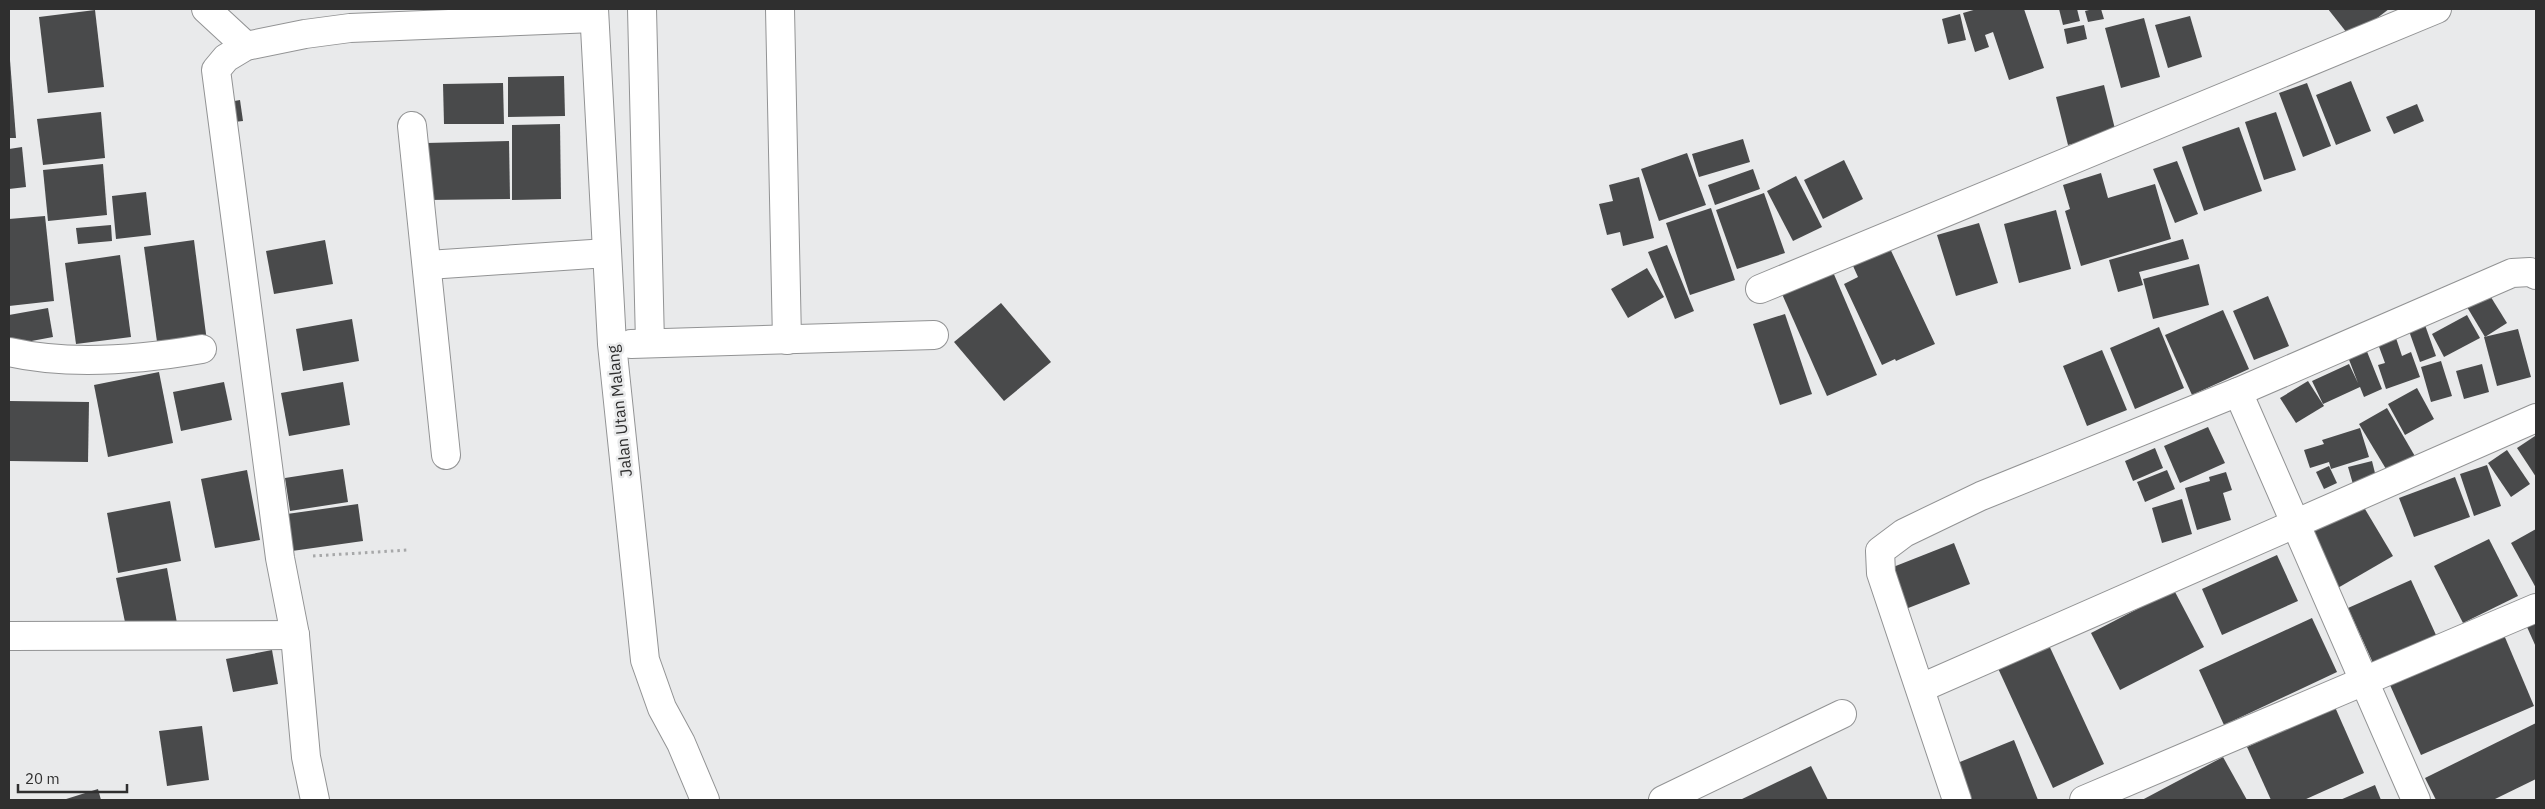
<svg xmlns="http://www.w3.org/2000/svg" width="2545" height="809" viewBox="0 0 2545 809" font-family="'IBM Plex Sans',sans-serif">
  <rect width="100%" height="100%" fill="#e9eaeb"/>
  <g fill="#494a4b">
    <polygon points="1977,9 2024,9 2044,68 2009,80 1993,32 1985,35 1989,47 1975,52 1963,13"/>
    <polygon points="2059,9 2077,9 2080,21 2063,25"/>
    <polygon points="2093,9 2101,9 2104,19 2088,22 2085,11"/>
    <polygon points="2328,9 2389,9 2351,38"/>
    <polygon points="95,10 104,87 48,93 39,17"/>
    <polygon points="1960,14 1966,40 1948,44 1942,19"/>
    <polygon points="2190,16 2202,57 2168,68 2155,25"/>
    <polygon points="2144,18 2160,77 2121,88 2105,28"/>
    <polygon points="2084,25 2087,39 2067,44 2064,29"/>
    <polygon points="9,47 16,138 9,138"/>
    <polygon points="564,76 565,116 508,117 508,77"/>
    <polygon points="2351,81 2371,131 2336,145 2316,95"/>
    <polygon points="503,83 504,124 444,124 443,84"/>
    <polygon points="2307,83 2331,146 2303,157 2279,93"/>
    <polygon points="2104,85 2116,133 2068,145 2056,97"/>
    <polygon points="240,100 243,121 225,123 223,103"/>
    <polygon points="2417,104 2424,121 2394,134 2386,117"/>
    <polygon points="101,112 105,158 43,165 37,119"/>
    <polygon points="2276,112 2296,170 2264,180 2245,122"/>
    <polygon points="560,124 561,199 512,200 512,125"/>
    <polygon points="2239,127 2262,191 2204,211 2182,147"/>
    <polygon points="1743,139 1750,162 1699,177 1692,154"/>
    <polygon points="509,141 510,199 427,200 426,143"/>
    <polygon points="22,147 26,187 9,189 9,149"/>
    <polygon points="1687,153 1706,205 1659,221 1641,169"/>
    <polygon points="1844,160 1863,199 1823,219 1804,180"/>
    <polygon points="2177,161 2198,214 2175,223 2153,169"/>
    <polygon points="103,164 107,215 48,221 43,170"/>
    <polygon points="1753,169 1760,189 1715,205 1708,185"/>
    <polygon points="2101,173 2108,198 2155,184 2171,239 2081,266 2065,211 2070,209 2063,185"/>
    <polygon points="1796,176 1822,227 1793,241 1767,191"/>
    <polygon points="1639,177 1654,238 1623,246 1620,232 1607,235 1599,204 1613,201 1609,185"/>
    <polygon points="146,192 151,235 116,239 112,196"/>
    <polygon points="1764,193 1785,253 1737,269 1716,210"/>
    <polygon points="1711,208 1735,280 1690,295 1666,223"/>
    <polygon points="2056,210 2071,269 2019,283 2004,224"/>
    <polygon points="45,216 54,301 9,306 9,219"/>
    <polygon points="1979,223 1998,283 1956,296 1937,235"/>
    <polygon points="111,225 112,241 78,244 76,228"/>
    <polygon points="2183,239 2189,259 2139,272 2143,285 2118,292 2109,260"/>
    <polygon points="194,240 207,342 158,349 144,247"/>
    <polygon points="325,240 333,284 274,294 266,251"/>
    <polygon points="1886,240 1935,344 1896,361 1895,359 1882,365 1844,284 1858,277 1849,257"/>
    <polygon points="1667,245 1694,311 1675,319 1648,252"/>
    <polygon points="120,255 131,337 76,344 65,263"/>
    <polygon points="2199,264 2209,305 2153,319 2143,279"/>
    <polygon points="1647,268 1664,297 1628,318 1611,289"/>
    <polygon points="1833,272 1877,375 1827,396 1782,294"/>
    <polygon points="2489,294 2507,323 2485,337 2467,307"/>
    <polygon points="2268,296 2289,346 2254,360 2233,311"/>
    <polygon points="1001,303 1051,362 1004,401 954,342"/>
    <polygon points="48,308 53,337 10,345 9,315"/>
    <polygon points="2223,310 2249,369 2192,395 2165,335"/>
    <polygon points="1785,314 1812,394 1780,405 1753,324"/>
    <polygon points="2467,315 2480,338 2444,357 2432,334"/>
    <polygon points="352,319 359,361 303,371 296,329"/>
    <polygon points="2425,325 2436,356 2420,362 2409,331"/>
    <polygon points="2159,327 2184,388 2135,409 2110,348"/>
    <polygon points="2518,329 2531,377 2497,386 2484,337"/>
    <polygon points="2396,338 2402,356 2411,352 2420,377 2386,389 2378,365 2385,363 2378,344"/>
    <polygon points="2366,349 2382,389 2364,397 2360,387 2323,404 2312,381 2349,364 2358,383 2348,357"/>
    <polygon points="2102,350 2127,410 2087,426 2063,366"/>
    <polygon points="2441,361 2452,396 2431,402 2421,367"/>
    <polygon points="2482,364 2489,392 2464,399 2456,371"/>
    <polygon points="159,372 173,443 108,457 94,385"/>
    <polygon points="2308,381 2324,406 2296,423 2280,398"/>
    <polygon points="224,382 232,420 181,431 173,392"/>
    <polygon points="343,382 350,425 289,436 281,393"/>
    <polygon points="2417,388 2434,419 2405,435 2388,404"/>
    <polygon points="9,401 89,402 88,462 9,461"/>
    <polygon points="2387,408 2416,458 2389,474 2359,424"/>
    <polygon points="2208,427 2225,463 2180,483 2164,446"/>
    <polygon points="2360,428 2369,457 2331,469 2329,462 2310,468 2304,450 2324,444 2322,440"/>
    <polygon points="2535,436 2536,438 2536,477 2517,448"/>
    <polygon points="2155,448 2163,468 2133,481 2125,461"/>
    <polygon points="2507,450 2530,484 2511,497 2488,463"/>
    <polygon points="2372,461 2378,485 2355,491 2348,467"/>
    <polygon points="2487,465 2501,506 2474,516 2460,474"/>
    <polygon points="2329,466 2337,483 2324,489 2316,472"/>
    <polygon points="343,469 348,502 290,511 285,478"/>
    <polygon points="247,470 260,540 215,548 201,479"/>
    <polygon points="2167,470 2175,489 2145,502 2137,482"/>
    <polygon points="2226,472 2232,490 2223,493 2231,520 2197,530 2185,488 2210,481 2209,477"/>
    <polygon points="2455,477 2470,517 2414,537 2399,498"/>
    <polygon points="2182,499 2192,534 2162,543 2152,508"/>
    <polygon points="170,501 181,561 118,573 107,513"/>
    <polygon points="358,504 363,541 292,551 287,514"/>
    <polygon points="2362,504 2393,556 2336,589 2306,536"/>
    <polygon points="2536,529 2536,588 2511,543"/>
    <polygon points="2489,539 2518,596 2463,623 2434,566"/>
    <polygon points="1954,543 1970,584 1898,612 1883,571"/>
    <polygon points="2277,555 2298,601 2222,635 2202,589"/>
    <polygon points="167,568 177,623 127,632 116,578"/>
    <polygon points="2411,580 2436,635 2373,663 2348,608"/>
    <polygon points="2174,590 2204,647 2120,690 2091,633"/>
    <polygon points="2312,618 2337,672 2224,725 2199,670"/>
    <polygon points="2536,622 2536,647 2527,627"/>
    <polygon points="2504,635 2534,706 2421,755 2390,685"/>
    <polygon points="2047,641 2104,764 2053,788 1996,664"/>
    <polygon points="272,650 278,684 233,692 226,659"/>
    <polygon points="2335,707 2364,773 2304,800 2271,800 2247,747"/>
    <polygon points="2536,723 2536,779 2493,800 2436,800 2425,778"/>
    <polygon points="202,726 209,780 167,786 159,731"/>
    <polygon points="2014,740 2038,800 1964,800 1950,766"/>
    <polygon points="2223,757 2247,800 2142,800"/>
    <polygon points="1811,766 1828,800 1740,800"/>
    <polygon points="2375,785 2381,800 2340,800"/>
    <polygon points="98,789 101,800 63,800"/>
  </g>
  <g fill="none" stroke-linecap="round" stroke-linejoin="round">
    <g stroke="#929394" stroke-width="30">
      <g id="minor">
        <polyline points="206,9 246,46"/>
        <polyline points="594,9 612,344 645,660 662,708 681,743 705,800"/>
        <polyline points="642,9 650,343"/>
        <polyline points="780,9 787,340"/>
        <polyline points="412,126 446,455"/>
        <polyline points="428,265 607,253"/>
        <polyline points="1760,289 2437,9"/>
        <polyline points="631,344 934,335"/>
        <path d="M9,352c62,14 130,8 193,-3"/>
        <polyline points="2238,392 2416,800"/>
        <polyline points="9,636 295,635"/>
        <polyline points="1921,688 2536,418"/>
        <polyline points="315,800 306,757 295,635 280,558 216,70 226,58 246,46 305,34 350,28 594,18"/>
        <polyline points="1663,800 1842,714"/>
        <polyline points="1957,800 1881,573 1880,551 1904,533 1981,496 2238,392 2512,273 2530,272 2536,275"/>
        <polyline points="2084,800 2536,608"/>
      </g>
    </g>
    <polyline stroke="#a7a8a9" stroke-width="3" stroke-dasharray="2.5 4" stroke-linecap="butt" points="313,556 408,550"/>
    <use href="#minor" stroke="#fff" stroke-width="28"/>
  </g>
  <g text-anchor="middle" stroke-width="5" stroke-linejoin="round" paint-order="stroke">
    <g font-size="16" fill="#2f2f2f" stroke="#e9eaeb">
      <text transform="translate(619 411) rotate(-96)" y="6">Jalan Utan Malang</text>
    </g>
  </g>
  <rect width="2545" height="809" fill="none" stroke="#2f2f2f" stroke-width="20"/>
  <path d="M18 784v8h109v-8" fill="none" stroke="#2f2f2f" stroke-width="2.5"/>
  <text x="25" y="784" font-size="15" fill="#2f2f2f" stroke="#e9eaeb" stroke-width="4" paint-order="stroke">20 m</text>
</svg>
